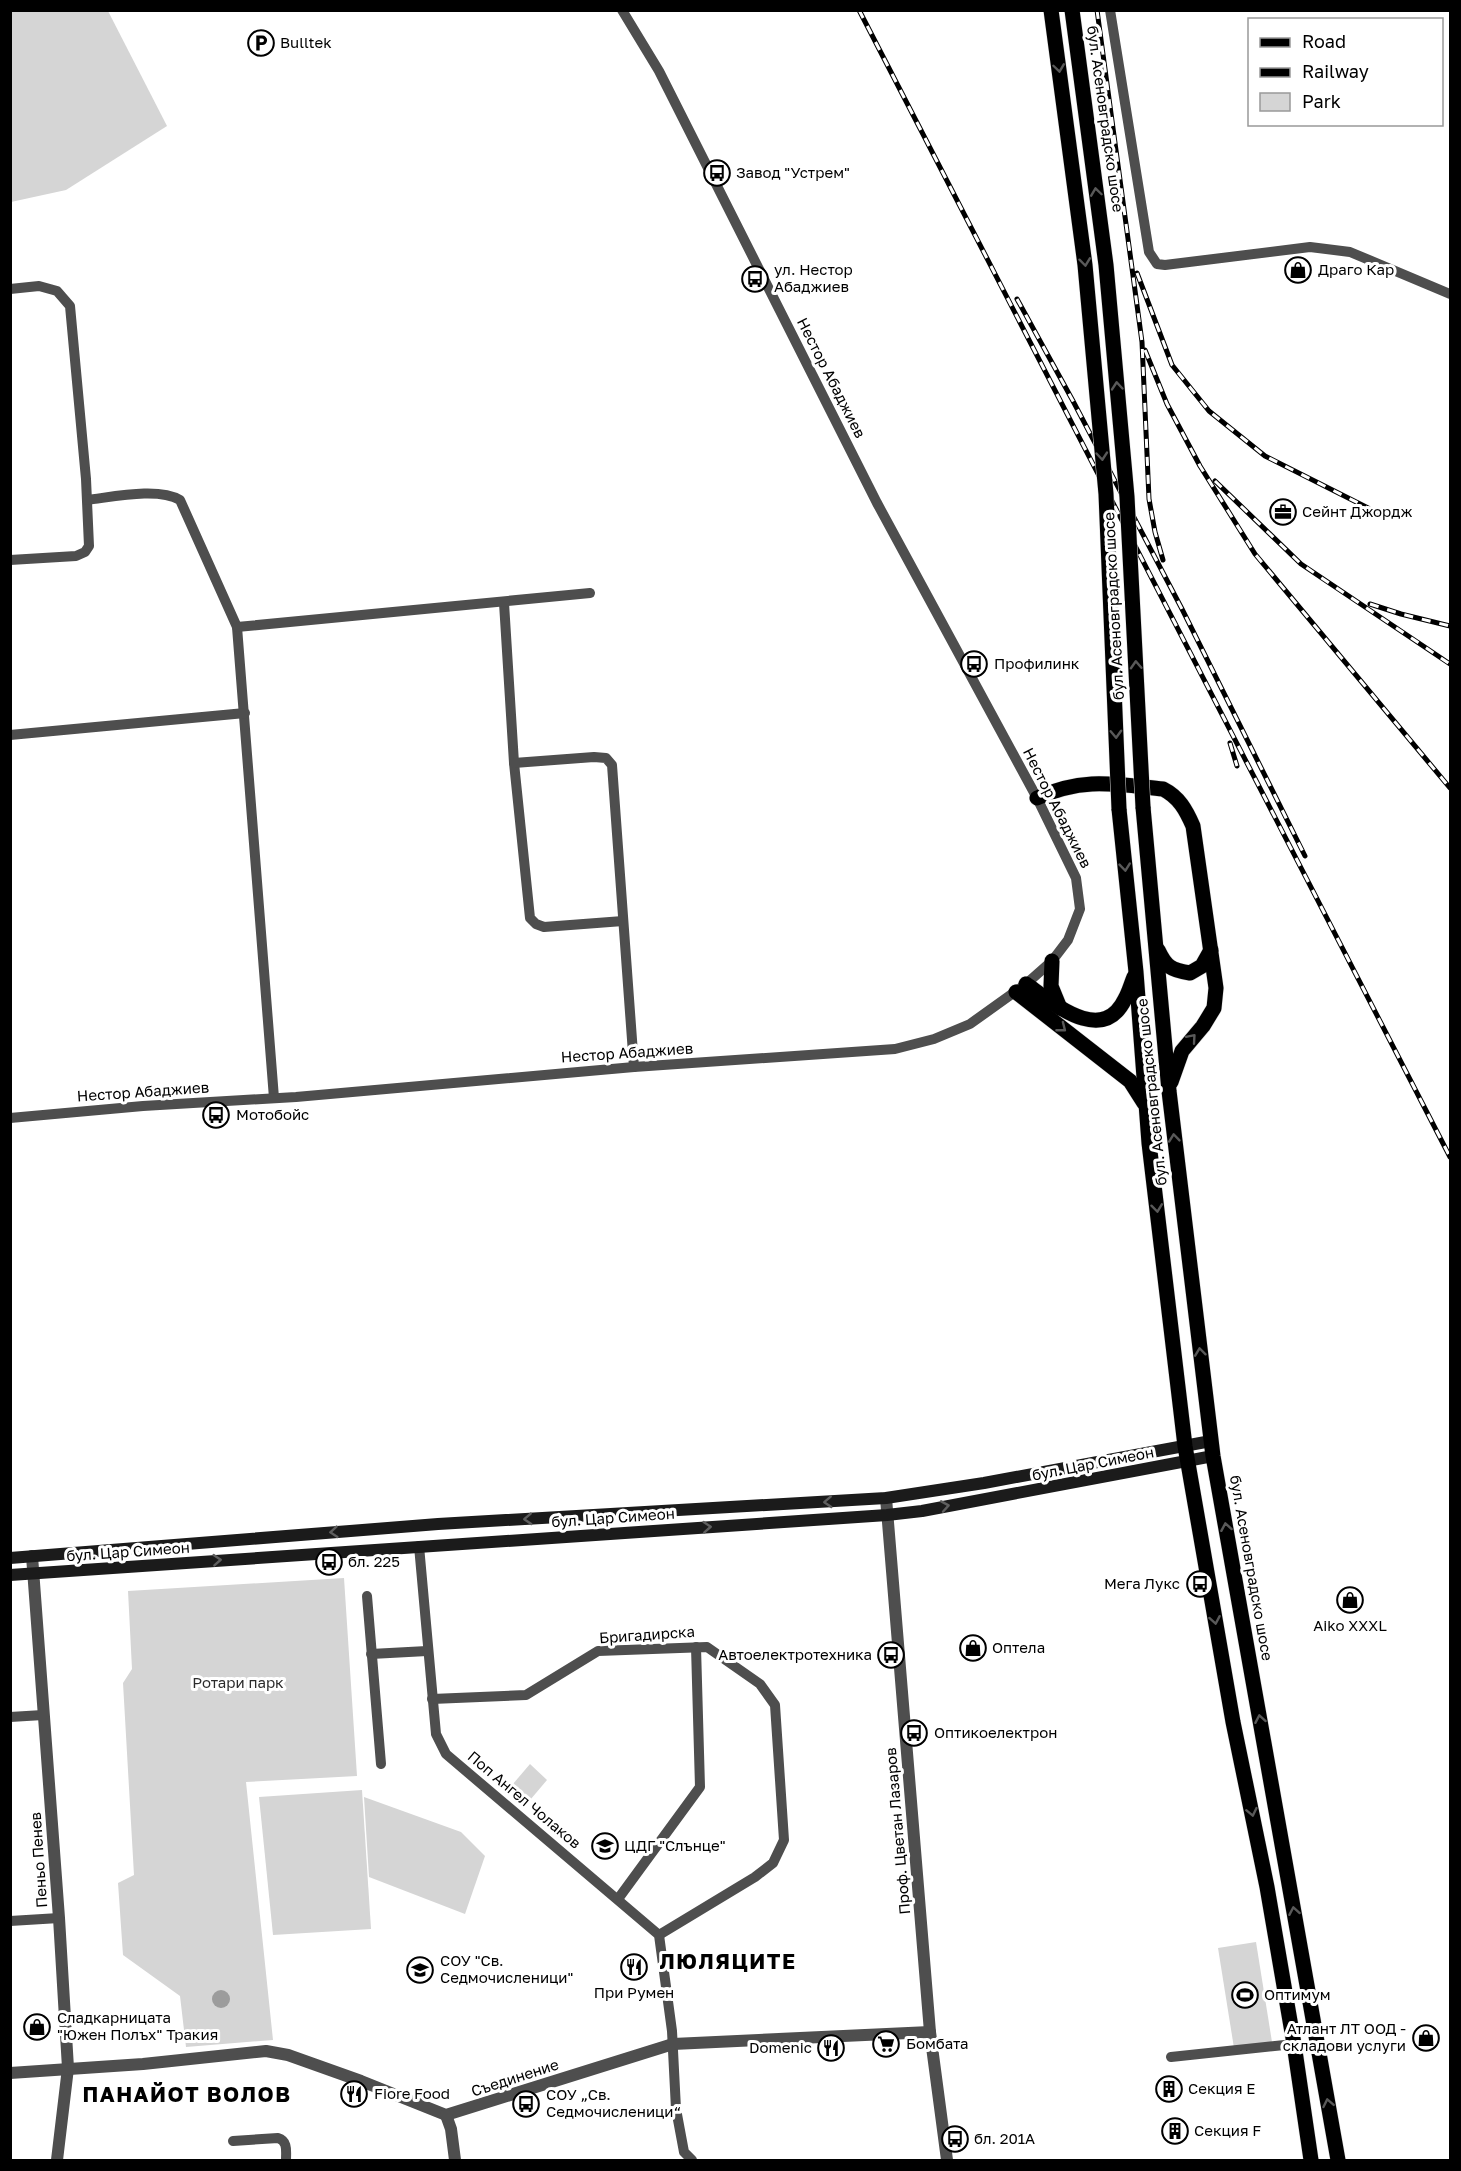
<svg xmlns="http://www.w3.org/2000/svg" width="1461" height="2171" viewBox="0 0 1461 2171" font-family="'Golos Text',sans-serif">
  <rect width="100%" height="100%" fill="#fff"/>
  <g fill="#d5d5d5">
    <polygon points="10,11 108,11 167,126 66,190 11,202"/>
    <polygon points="344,1578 357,1776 246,1782 273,2040 186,2047 180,1996 123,1955 118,1883 134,1875 123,1683 132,1669 128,1591"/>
    <polygon points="530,1764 547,1780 525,1806 507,1791"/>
    <polygon points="362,1790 371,1929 273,1935 259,1797"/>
    <polygon points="364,1797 461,1832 485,1856 465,1914 369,1877"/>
    <polygon points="1256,1942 1272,2042 1234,2048 1218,1948"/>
  </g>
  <circle fill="#9c9c9c" cx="221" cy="1999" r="9"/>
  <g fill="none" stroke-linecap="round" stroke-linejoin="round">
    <g stroke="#dbdbdb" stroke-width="16">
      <g id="primary">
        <path d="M1037,798c46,-21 77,-14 126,-9 16,8 23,21 30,37l23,162 -2,20 -11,18 -21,25 -11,31"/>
        <polyline points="1143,807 1169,1091 1213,1456 1338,2160"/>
        <polyline points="1119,809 1136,972 1149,1143 1185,1446 1233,1722 1267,1887 1294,2044 1311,2160"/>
        <path d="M1158,950c8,17 13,20 32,23l12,-7 9,-16"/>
        <polyline points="1052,961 1051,986 1060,1008"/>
        <path d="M1026,984c27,19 76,62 99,15 4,-7 6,-15 9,-22"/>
        <polyline points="1016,992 1130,1081 1144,1103"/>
      </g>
    </g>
    <g stroke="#4e4e4e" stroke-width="10">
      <polyline points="1110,10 1149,252 1157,264 1165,265 1310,247 1350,252 1450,294"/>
      <polyline points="10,289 39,286 57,291 70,306 86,479 89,546 85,552 76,556 10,560"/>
      <path d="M87,500c26,-3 71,-13 93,0l57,127 37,471"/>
      <polyline points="504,603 514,763 530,918 536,924 544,927 623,921"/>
      <polyline points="237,627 590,593"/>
      <polyline points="10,735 245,713"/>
      <polyline points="514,763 594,757 606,758 612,765 634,1067"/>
      <polyline points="10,1118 143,1106 296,1097 634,1067 895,1049 934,1039 970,1024 1026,984 1052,961 1068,940 1080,909 1076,878 1037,798 877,503 659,71 622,10"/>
      <polyline points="419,1546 436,1734 446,1754 659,1935 672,2031 676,2109 684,2152 692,2160"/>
      <polyline points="367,1596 381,1764"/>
      <polyline points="371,1654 427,1651"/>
      <polyline points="432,1699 526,1695 598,1651 707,1647 760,1684 775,1705 784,1840 773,1863 755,1877 659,1935"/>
      <polyline points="10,1717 43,1715"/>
      <polyline points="618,1899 700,1787 696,1647"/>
      <polyline points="10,1921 59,1918"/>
      <polyline points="1171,2057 1294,2044"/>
      <path d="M233,2141l45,-3c10,3 8,13 8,22"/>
    </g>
    <g stroke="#4e4e4e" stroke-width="12">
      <polyline points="886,1498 930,2032 947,2160"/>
      <polyline points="32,1556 59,1918 68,2068 57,2160"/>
      <polyline points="10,2073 143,2064 266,2051 288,2055 361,2081 446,2115 673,2044 930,2032"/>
      <polyline points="446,2115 451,2129 455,2160"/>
    </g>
    <g stroke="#1b1b1b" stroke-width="12">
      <polyline points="10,1558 438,1524 886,1498 984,1483 1211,1441"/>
      <polyline points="10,1575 887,1515 922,1511 1213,1456"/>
    </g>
    <use href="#primary" stroke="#000" stroke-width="15"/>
    <g stroke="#000" stroke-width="5">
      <g id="rail">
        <polyline points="859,10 1450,1157"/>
        <polyline points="1097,10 1142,342 1149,499 1155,532 1163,560"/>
        <polyline points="1137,273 1172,365 1209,411 1265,456 1384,516"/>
        <polyline points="1017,299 1073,401 1182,609 1305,856"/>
        <polyline points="1145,350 1167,404 1200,466 1255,554 1450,788"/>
        <polyline points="1215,481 1301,564 1450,664"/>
        <polyline points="1370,604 1401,614 1450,626"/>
        <polyline points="1230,743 1237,766"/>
      </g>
    </g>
    <use href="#rail" stroke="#fff" stroke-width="3" stroke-dasharray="9" stroke-linecap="butt"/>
    <g stroke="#dbdbdb" stroke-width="16" stroke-linecap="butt">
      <g id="primary-bridge">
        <polyline points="1051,10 1085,265 1106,494 1119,809"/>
        <polyline points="1072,10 1106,265 1127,497 1143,807"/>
      </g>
    </g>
    <use href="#primary-bridge" stroke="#000" stroke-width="15"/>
  </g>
  <defs><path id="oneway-chevron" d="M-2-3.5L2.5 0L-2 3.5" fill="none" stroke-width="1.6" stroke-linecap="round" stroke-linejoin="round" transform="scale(1.5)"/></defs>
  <g stroke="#595959">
    <use href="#oneway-chevron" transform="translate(1059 68) rotate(82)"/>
    <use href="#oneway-chevron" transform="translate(1096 192) rotate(-98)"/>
    <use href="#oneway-chevron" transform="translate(1085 262) rotate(83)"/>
    <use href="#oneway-chevron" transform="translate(1117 386) rotate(-95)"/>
    <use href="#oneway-chevron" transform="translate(1102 456) rotate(85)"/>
    <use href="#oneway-chevron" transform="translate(1136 665) rotate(-93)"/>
    <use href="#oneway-chevron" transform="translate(1116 734) rotate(88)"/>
    <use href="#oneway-chevron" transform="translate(1125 867) rotate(84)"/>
    <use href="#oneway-chevron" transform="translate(1062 1028) rotate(38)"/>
    <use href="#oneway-chevron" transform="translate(1192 1038) rotate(-49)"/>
    <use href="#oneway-chevron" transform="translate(1174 1138) rotate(-96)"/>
    <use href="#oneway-chevron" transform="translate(1157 1208) rotate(83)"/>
    <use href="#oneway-chevron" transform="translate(1200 1352) rotate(-97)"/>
    <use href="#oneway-chevron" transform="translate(1226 1527) rotate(-100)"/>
    <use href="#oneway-chevron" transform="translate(1215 1620) rotate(80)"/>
    <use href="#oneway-chevron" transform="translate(1260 1719) rotate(-100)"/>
    <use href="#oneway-chevron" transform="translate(1252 1812) rotate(78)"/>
    <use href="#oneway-chevron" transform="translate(1294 1911) rotate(-100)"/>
    <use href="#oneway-chevron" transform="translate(1328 2103) rotate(-101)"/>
  </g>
  <g stroke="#5f5f5f">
    <use href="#oneway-chevron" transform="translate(828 1502) rotate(177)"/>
    <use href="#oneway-chevron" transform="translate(945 1506) rotate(-10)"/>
    <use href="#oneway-chevron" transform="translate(528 1519) rotate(177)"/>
    <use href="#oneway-chevron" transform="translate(707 1527) rotate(-4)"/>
    <use href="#oneway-chevron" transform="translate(334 1532) rotate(175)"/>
    <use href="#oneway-chevron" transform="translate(217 1560) rotate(-4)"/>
  </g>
  <defs>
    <g id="parking-ring" transform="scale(1.35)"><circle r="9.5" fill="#fff" stroke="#000" stroke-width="1.5"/><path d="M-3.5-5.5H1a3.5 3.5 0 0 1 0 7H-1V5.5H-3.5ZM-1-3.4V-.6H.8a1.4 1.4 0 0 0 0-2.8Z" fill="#000"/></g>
    <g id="bus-ring" transform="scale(1.35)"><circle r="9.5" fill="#fff" stroke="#000" stroke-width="1.5"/><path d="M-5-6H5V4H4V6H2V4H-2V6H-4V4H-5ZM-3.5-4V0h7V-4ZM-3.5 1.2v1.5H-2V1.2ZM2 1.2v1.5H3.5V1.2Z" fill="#000"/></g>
    <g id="shop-ring" transform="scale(1.35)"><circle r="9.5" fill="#fff" stroke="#000" stroke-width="1.5"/><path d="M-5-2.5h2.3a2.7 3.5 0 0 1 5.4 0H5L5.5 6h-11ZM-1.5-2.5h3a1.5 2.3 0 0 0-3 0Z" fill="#000"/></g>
    <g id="office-ring" transform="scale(1.35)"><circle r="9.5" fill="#fff" stroke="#000" stroke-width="1.5"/><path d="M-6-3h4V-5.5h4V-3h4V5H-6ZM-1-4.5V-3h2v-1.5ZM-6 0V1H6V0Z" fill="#000"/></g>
    <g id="school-ring" transform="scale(1.35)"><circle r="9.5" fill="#fff" stroke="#000" stroke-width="1.5"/><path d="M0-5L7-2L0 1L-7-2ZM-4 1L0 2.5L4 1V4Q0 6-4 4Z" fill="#000"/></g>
    <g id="restaurant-ring" transform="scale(1.35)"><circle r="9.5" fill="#fff" stroke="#000" stroke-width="1.5"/><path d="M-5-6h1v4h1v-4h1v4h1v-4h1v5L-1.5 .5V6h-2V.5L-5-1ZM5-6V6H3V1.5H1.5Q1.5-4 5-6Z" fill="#000"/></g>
    <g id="stadium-ring" transform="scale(1.35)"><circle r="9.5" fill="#fff" stroke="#000" stroke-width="1.5"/><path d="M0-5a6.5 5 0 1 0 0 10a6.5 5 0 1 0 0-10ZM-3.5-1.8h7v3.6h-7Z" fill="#000"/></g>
    <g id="supermarket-ring" transform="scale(1.35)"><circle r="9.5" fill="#fff" stroke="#000" stroke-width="1.5"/><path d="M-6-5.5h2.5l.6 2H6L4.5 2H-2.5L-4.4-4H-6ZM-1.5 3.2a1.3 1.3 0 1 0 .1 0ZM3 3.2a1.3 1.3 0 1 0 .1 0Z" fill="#000"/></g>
    <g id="building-ring" transform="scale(1.35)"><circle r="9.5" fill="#fff" stroke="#000" stroke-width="1.5"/><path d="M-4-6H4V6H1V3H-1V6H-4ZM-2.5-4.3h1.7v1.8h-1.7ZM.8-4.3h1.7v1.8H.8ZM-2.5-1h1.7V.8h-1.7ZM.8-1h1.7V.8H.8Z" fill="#000"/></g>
  </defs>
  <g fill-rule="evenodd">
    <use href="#parking-ring" x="261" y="43"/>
    <use href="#bus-ring" x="717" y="173"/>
    <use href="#shop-ring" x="1298" y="270"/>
    <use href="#bus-ring" x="755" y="279"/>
    <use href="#office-ring" x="1283" y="512"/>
    <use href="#bus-ring" x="974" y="664"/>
    <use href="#bus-ring" x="216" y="1115"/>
    <use href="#bus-ring" x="329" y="1562"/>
    <use href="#bus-ring" x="1200" y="1584"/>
    <use href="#shop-ring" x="1350" y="1600"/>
    <use href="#shop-ring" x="973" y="1648"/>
    <use href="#bus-ring" x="891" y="1655"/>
    <use href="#bus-ring" x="914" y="1733"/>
    <use href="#school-ring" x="605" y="1846"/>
    <use href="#restaurant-ring" x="634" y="1967"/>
    <use href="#school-ring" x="420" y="1970"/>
    <use href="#stadium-ring" x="1245" y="1995"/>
    <use href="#shop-ring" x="37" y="2027"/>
    <use href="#shop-ring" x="1426" y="2038"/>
    <use href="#supermarket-ring" x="886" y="2044"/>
    <use href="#restaurant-ring" x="831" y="2048"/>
    <use href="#building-ring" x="1169" y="2089"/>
    <use href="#restaurant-ring" x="354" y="2094"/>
    <use href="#bus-ring" x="526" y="2104"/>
    <use href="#building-ring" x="1175" y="2131"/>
    <use href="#bus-ring" x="955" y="2139"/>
  </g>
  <g text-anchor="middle" stroke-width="6" stroke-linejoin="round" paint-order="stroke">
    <g font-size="15" fill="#000" stroke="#fff" text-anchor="start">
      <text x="280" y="48">Bulltek</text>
      <text x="736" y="178">Завод "Устрем"</text>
      <text x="774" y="275">ул. Нестор<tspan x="774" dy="17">Абаджиев</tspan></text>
      <text x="1318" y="275">Драго Кар</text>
      <text x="1302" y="517">Сейнт Джордж</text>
      <text x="994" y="669">Профилинк</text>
      <text x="236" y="1120">Мотобойс</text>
      <text x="348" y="1567">бл. 225</text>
      <text x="1180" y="1589" text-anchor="end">Мега Лукс</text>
      <text x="1350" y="1631" text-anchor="middle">Aiko XXXL</text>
      <text x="992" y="1653">Оптела</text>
      <text x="872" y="1660" text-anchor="end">Автоелектротехника</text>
      <text x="934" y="1738">Оптикоелектрон</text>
      <text x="624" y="1851">ЦДГ "Слънце"</text>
      <text x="440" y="1966">СОУ "Св.<tspan x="440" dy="17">Седмочисленици"</tspan></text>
      <text x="634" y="1998" text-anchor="middle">При Румен</text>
      <text x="1264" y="2000">Оптимум</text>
      <text x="57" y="2023">Сладкарницата<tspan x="57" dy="17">"Южен Полъх" Тракия</tspan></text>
      <text x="1406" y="2034" text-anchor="end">Атлант ЛТ ООД -<tspan x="1406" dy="17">складови услуги</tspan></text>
      <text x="906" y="2049">Бомбата</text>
      <text x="812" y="2053" text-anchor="end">Domenic</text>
      <text x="1188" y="2094">Секция E</text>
      <text x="374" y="2099">Fiore Food</text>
      <text x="546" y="2100">СОУ „Св.<tspan x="546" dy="17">Седмочисленици“</tspan></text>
      <text x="1194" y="2136">Секция F</text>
      <text x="974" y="2144">бл. 201А</text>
    </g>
    <g font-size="15" fill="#000" stroke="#fff">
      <text transform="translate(1105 119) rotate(82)" y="5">бул. Асеновградско шосе</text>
      <text transform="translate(831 378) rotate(63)" y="5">Нестор Абаджиев</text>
      <text transform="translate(1114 606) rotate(-93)" y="5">бул. Асеновградско шосе</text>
      <text transform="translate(1057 808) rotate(63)" y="5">Нестор Абаджиев</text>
      <text transform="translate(627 1053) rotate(-4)" y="5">Нестор Абаджиев</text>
      <text transform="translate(143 1092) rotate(-4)" y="5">Нестор Абаджиев</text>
      <text transform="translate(1152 1092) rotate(-96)" y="5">бул. Асеновградско шосе</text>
      <text transform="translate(1093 1464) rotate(-11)" y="5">бул. Цар Симеон</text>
      <text transform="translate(613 1518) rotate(-4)" y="5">бул. Цар Симеон</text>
      <text transform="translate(128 1552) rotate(-4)" y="5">бул. Цар Симеон</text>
      <text transform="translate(1251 1568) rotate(80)" y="5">бул. Асеновградско шосе</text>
      <text transform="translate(647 1635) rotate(-4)" y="5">Бригадирска</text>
      <text transform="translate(524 1800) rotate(40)" y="5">Поп Ангел Чолаков</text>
      <text transform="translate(898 1831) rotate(-95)" y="5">Проф. Цветан Лазаров</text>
      <text transform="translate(39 1860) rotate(-94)" y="5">Пеньо Пенев</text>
      <text transform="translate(515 2078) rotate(-18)" y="5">Съединение</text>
    </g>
    <g font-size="15" fill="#2c2c2c" stroke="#fff">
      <text x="238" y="1688">Ротари парк</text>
    </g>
    <g font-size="21" font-weight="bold" letter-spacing="1.5" fill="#000" stroke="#fff">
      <text x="728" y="1969">ЛЮЛЯЦИТЕ</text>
      <text x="187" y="2102">ПАНАЙОТ ВОЛОВ</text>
    </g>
  </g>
  <rect width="1461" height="2171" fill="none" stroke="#000000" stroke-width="24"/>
  <rect x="1248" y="18" width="195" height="108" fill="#ffffff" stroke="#999999" stroke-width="1.5"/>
  <rect x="1260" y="38" width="30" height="9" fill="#000000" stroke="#999999" stroke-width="1.5"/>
  <text x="1302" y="48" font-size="18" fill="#000000">Road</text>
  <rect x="1260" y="68" width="30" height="9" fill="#000000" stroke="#999999" stroke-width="1.5"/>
  <text x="1302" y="78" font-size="18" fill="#000000">Railway</text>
  <rect x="1260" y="93" width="30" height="18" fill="#d5d5d5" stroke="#999999" stroke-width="1.5"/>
  <text x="1302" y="108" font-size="18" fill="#000000">Park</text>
</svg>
